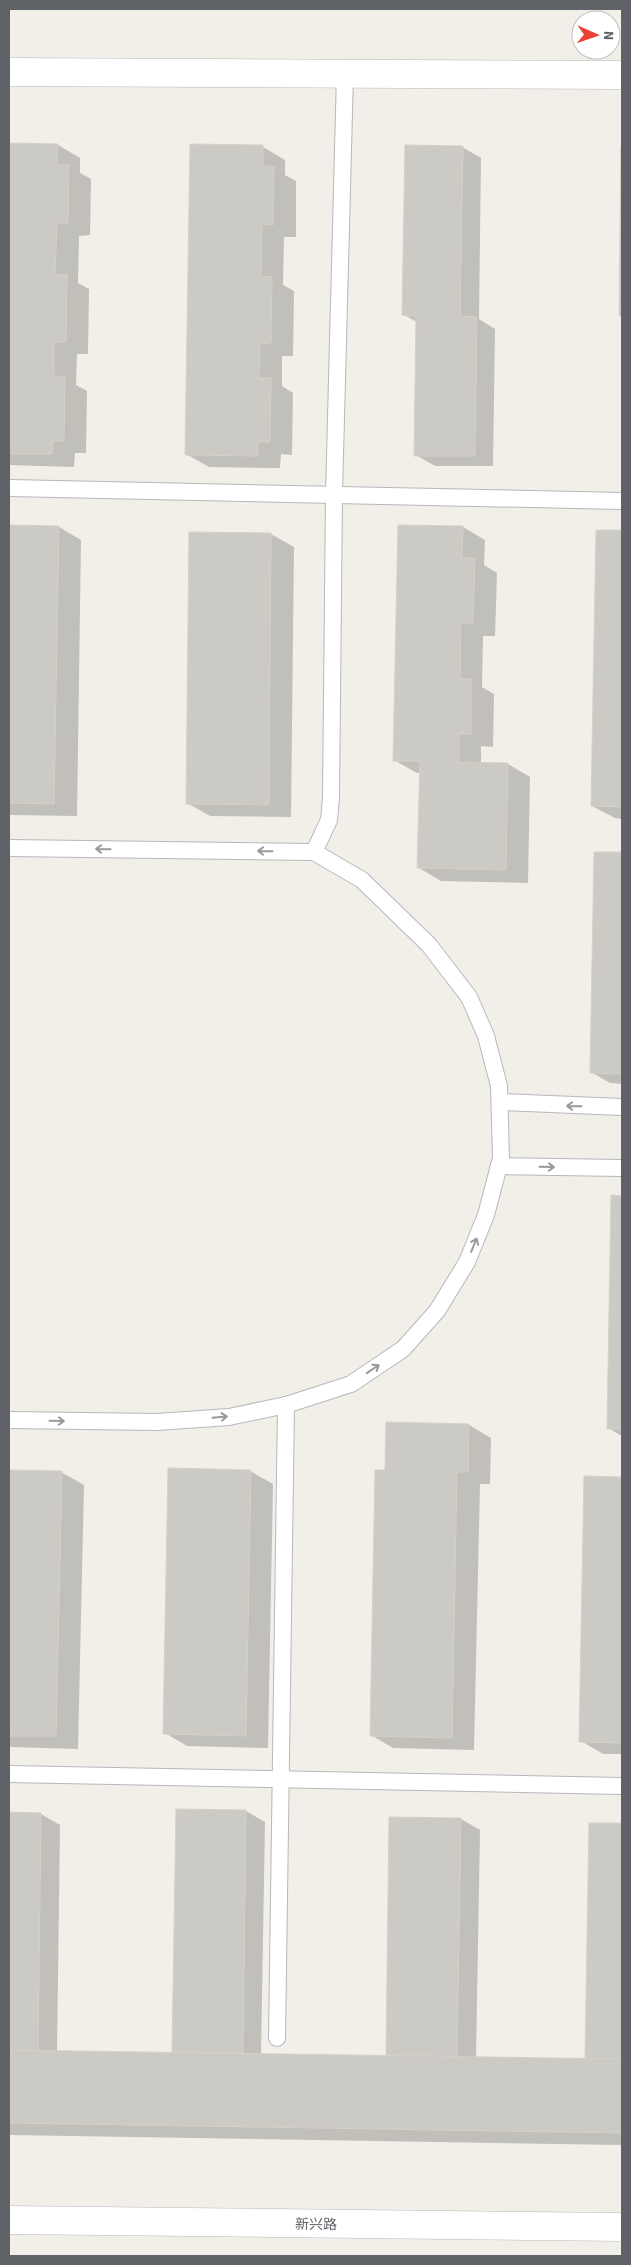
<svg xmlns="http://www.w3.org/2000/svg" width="631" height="2265" viewBox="0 0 631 2265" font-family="'Source Sans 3','Noto Sans SC',sans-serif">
  <rect width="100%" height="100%" fill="#f1efe8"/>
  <g fill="#0003">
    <polygon points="9,144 58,145 80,158 80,173 91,179 90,235 79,236 78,283 89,289 88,354 77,354 76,385 87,391 86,453 75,453 74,467 9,465"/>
    <polygon points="263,147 285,160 285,175 296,181 296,237 284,237 283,285 294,291 293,356 282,356 282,386 293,393 292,455 281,454 280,468 209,467 186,454"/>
    <polygon points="462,147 481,158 479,319 495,329 493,466 435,466 416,455 417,322 404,315"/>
    <polygon points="622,147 622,317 620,316"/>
    <polygon points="9,526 59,527 81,540 77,816 9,815"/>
    <polygon points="463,527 485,540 484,565 497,573 495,636 483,636 482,687 494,694 493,747 481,746 481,763 508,764 530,777 528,883 441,881 419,868 421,773 417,773 394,760"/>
    <polygon points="597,531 622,531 622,819 615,818 592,806"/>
    <polygon points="190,534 271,534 294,547 291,817 210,816 187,803"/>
    <polygon points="596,853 622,854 622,1084 610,1083 591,1072"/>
    <polygon points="612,1197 622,1197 622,1436 608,1428"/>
    <polygon points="469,1425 491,1438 490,1484 480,1484 474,1750 393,1748 371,1735 386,1472"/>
    <polygon points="9,1471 61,1472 84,1485 78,1749 9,1747"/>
    <polygon points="250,1471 273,1484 268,1748 187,1746 165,1733"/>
    <polygon points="586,1477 622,1478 622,1754 603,1754 581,1741"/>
    <polygon points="246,1811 265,1822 261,2055 391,2057 387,2055 461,1819 480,1830 476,2058 590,2060 587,2058 590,1824 622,1825 622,2145 9,2135 9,1813 41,1814 60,1825 57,2052 178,2054 174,2051"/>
  </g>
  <g fill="#cccac5" stroke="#d6d1c6">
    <polygon points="9,143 58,144 57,165 69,165 68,223 57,223 55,275 67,275 66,342 54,342 54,376 65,377 64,441 53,441 52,454 9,454"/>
    <polygon points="190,144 263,145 263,166 274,167 273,225 262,224 261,276 272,277 271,343 260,344 259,378 271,378 270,442 258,442 258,456 185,455"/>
    <polygon points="405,145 463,146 460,316 477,317 475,456 414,456 416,316 402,315"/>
    <polygon points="621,146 622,316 619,316"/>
    <polygon points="9,525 59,526 54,804 9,803"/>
    <polygon points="398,525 463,526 462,558 475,558 473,623 461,623 460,679 471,679 471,734 459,734 459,762 508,763 506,870 417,868 420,761 393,761"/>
    <polygon points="596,530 622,530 622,807 591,806"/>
    <polygon points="189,532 271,533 269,805 186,804"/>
    <polygon points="594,852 622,852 622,1074 590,1073"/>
    <polygon points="611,1195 622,1196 622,1429 607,1429"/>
    <polygon points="386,1422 469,1424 468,1472 457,1472 452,1738 370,1736 375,1470 385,1470"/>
    <polygon points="168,1468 251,1470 246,1736 163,1734"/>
    <polygon points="9,1470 62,1471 56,1736 9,1736"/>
    <polygon points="584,1476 622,1477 622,1743 579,1742"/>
    <polygon points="176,1809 246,1810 243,2053 172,2052"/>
    <polygon points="9,1812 41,1813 38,2050 9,2050"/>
    <polygon points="389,1817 461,1818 457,2056 386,2055"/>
    <polygon points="589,1823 622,1823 622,2059 585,2058"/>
    <polygon points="9,2050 622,2059 622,2133 9,2123"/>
  </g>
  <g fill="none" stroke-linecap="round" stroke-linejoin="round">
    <g stroke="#b5b8bc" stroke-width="18">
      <g id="service">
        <polyline points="9,488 622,501"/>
        <polyline points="9,848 314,852 362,880 429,945 469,997 486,1036 499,1086 501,1158 486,1215 467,1262 437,1311 403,1349 351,1384 286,1405 229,1417 157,1422 9,1420"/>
        <polyline points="314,852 329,820 331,798 334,494 345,74"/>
        <polyline points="500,1102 622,1107"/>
        <polyline points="499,1166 622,1168"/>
        <polyline points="9,1774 622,1786"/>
        <polyline points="277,2038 286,1405"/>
      </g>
    </g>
    <g stroke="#b5b8bc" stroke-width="29">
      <polyline id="tertiary" points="9,72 622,75"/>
    </g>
    <g stroke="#b6babf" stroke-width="29">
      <polyline id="secondary" points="9,2220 622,2227"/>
    </g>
    <use href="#service" stroke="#fff" stroke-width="16"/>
    <use href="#tertiary" stroke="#fff" stroke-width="28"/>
    <use href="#secondary" stroke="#fff" stroke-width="28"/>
  </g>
  <defs><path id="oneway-shaft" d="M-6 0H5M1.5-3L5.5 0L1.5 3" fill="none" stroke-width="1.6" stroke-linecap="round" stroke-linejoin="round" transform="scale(1.25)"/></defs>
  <g stroke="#979a9d">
    <use href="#oneway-shaft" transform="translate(103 849) rotate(-179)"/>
    <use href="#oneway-shaft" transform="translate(265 851) rotate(-179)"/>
    <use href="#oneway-shaft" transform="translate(574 1106) rotate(-179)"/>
    <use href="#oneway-shaft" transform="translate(547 1167) rotate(1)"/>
    <use href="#oneway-shaft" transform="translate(474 1245) rotate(-68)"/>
    <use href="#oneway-shaft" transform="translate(373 1369) rotate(-34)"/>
    <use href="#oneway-shaft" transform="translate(220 1417) rotate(-5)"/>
    <use href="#oneway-shaft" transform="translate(57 1421) rotate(1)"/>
  </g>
  <g text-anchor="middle" stroke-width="5" stroke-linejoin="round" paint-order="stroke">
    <g font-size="14" fill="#5f6368" stroke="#fff">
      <text transform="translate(316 2224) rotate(1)" y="5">新兴路</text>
    </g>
  </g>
  <rect width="631" height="2265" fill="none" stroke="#5f6368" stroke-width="20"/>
  <g transform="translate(596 35) rotate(92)"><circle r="24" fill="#ffffff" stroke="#bfc1c3"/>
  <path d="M0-4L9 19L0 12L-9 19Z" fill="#ea4335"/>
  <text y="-8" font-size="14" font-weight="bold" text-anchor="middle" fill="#5f6368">N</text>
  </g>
</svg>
